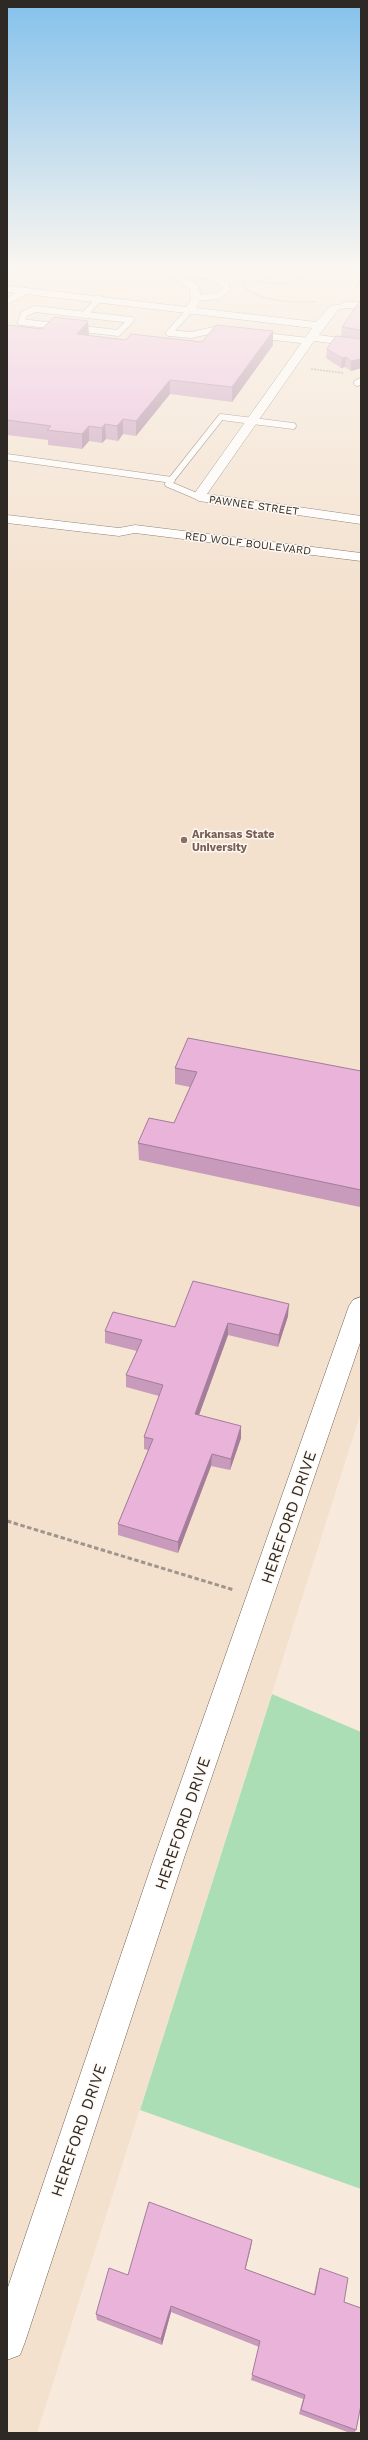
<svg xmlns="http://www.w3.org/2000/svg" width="368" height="2440" viewBox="0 0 368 2440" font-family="'Work Sans',sans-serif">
  <rect width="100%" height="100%" fill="#f7eadd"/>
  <polygon fill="#f3e0cd" points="7,268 361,268 361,1412 37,2433 7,2433"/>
  <polygon fill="#acdeb5" points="272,1694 361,1732 361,2189 140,2110"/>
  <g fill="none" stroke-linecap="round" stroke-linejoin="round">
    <polyline stroke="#8fd5f0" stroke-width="4.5" points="7,277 33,268"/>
    <g stroke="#6f6358" stroke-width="7">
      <g id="lane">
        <path d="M172,275c20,-3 37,-2 54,10v5l-8,6 -22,2"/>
        <polyline points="7,289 26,291"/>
        <polyline points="7,301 26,291"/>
        <polyline points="345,305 361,305"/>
        <polygon points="35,309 131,320 118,333 21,322 24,314"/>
        <polyline points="189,311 169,333 191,335 214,330 226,332"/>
        <polyline points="84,315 99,299"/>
        <polyline points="257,335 309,341"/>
        <polyline points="357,383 361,381"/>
        <polyline points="7,457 172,480"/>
        <polyline points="199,497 168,484 221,417 293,426"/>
      </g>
    </g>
    <g stroke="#6f6358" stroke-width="1">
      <g id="street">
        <path d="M148,268c20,0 34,6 51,18l2,14 -5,8 120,14 14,-16 19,-3v4l-11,3 -19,25 42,6v6l-47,-6 -107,153 154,22v8l-162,-23 -7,-4 120,-169 -286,-34 -5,-3 5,-3 160,19 5,-7 -1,-11 -13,-9z"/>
        <polygon points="361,1297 361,1340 184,1858 25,2342 20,2355 7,2360 7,2290 154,1858 349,1306 353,1300"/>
      </g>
    </g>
    <g stroke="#6f6358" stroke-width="1">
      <polygon id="highway" points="7,515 119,528 135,525 361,553 361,561 135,533 119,536 7,523"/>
    </g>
    <g stroke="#9f958c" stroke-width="1.5" stroke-dasharray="2 1" stroke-linecap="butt">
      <polyline points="286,268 304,271 346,268"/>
      <polyline points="294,270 257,282 284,283 310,278 308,274 300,271"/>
      <polyline points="339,270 348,272 356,268"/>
      <polyline points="238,272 254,268"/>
      <polyline points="243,283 248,270"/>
      <path d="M242,286c21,17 48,16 74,16"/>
      <polyline points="354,289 361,279"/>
      <polyline points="311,369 344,373"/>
    </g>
    <polyline stroke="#9f958c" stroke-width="3" stroke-dasharray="4.5 2.5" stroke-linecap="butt" points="7,1521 234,1590"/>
    <use href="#lane" stroke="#fff" stroke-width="6"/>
    <use href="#street" fill="#fff" fill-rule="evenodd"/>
    <use href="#highway" fill="#fff" fill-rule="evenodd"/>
  </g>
  <g fill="#c89abb">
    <polygon points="361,300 361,368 351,371 345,367 341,368 326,358 327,349 341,336 342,327"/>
    <polygon points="7,325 89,334 88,335 126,340 202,342 273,331 273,345 232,402 170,394 136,436 123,434 118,441 106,439 102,443 89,441 82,449 48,445 48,440 7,435"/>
    <polygon points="175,1068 361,1071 361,1204 360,1207 139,1160 138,1143 174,1123 190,1087 175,1084"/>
    <polygon points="288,1316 278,1347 228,1335 199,1415 241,1438 230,1470 211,1466 178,1553 118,1535 118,1524 148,1450 144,1449 144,1437 159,1396 126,1387 126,1375 137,1351 105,1343 105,1331 175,1327"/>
    <polygon points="252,2240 245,2269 314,2294 318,2274 320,2268 344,2302 361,2308 361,2408 360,2408 356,2430 354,2433 350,2433 299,2414 303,2399 251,2380 259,2347 171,2312 162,2345 97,2320 96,2314 128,2275"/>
  </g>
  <g fill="#a37d99">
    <polygon points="88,321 89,334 77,348 77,334"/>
    <polygon points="273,331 273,345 232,402 232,387"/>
    <polygon points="346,357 345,367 341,368 342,358"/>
    <polygon points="361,359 361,368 351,371 351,361"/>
    <polygon points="170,380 170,394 136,436 136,421"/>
    <polygon points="123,419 123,434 118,441 117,426"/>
    <polygon points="105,424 106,439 102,443 102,428"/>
    <polygon points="89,426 89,441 82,449 82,434"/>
    <polygon points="289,1304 288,1316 278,1347 279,1335"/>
    <polygon points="228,1323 228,1335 195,1426 195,1414"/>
    <polygon points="241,1426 241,1438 230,1470 231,1459"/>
    <polygon points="212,1454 211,1466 178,1553 178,1542"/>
    <polygon points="252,2240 251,2247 244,2275 245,2269"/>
    <polygon points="171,2306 171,2312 162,2345 161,2339"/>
  </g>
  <g fill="#e9b3da" stroke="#a37d99">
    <polygon points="361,300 361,330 342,327 360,301"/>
    <polygon points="54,317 88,321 77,334 126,340 131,334 202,342 216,325 273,331 232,387 170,380 136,421 123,419 117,426 105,424 102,428 89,426 82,434 47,430 51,426 7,420 7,325 42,329"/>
    <polygon points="336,336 361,339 361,359 351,361 346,357 342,358 327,349"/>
    <polygon points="188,1038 361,1071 361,1190 138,1143 149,1118 174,1123 197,1072 175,1068"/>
    <polygon points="193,1281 289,1304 279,1335 228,1323 195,1414 241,1426 231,1459 212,1454 178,1542 118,1524 153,1439 144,1437 163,1385 126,1375 142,1340 105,1331 113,1312 175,1327"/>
    <polygon points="149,2202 252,2240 245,2269 315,2295 320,2268 348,2278 344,2302 361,2308 361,2405 356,2430 301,2410 305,2395 252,2375 260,2341 171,2306 161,2339 96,2314 109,2268 128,2275"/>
  </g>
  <linearGradient id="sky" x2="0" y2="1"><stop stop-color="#84c1eb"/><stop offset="0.44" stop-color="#fbf6f0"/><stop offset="1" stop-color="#fbf6f0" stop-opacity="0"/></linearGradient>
  <rect width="368" height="610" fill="url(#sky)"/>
  <circle fill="#8d6e63" stroke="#fef8f3" stroke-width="1.5" cx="184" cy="840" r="4"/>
  <g text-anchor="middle" stroke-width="3" stroke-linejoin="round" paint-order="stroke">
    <g font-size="11" fill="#2e2924" stroke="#fef8f3">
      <text transform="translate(254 505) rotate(8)" y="4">PAWNEE STREET</text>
      <text transform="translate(248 543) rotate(7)" y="4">RED WOLF BOULEVARD</text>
    </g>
    <g font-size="11" font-weight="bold" fill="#785e54" stroke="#fef8f3" text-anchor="start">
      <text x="192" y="838">Arkansas State<tspan x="192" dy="13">University</tspan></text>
    </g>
    <g font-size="16" fill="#2e2924" stroke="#fef8f3">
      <text transform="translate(288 1517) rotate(-71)" y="6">HEREFORD DRIVE</text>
      <text transform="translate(182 1823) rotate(-71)" y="6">HEREFORD DRIVE</text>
      <text transform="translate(78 2130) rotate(-71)" y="6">HEREFORD DRIVE</text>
    </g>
  </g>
  <rect width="368" height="2440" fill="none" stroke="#2e2924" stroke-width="16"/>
</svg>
